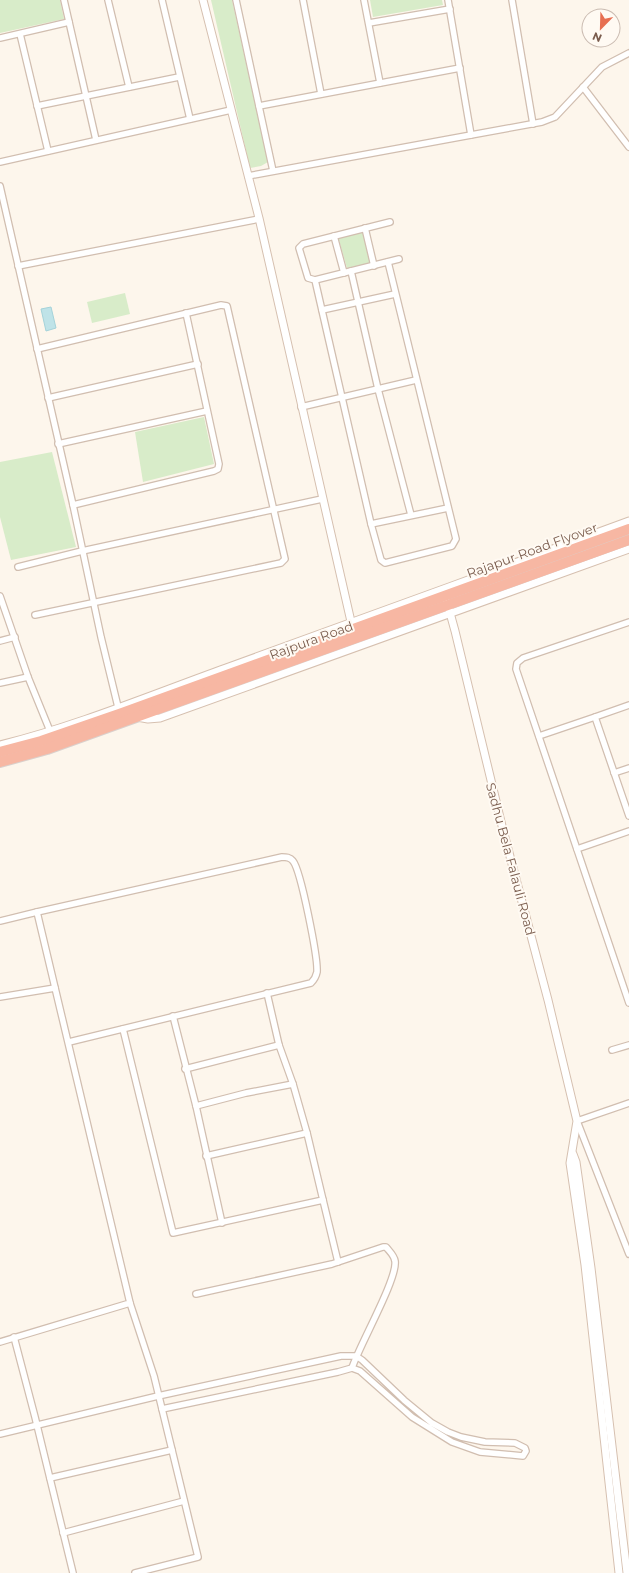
<svg xmlns="http://www.w3.org/2000/svg" width="629" height="1573" viewBox="0 0 629 1573" font-family="Montserrat,sans-serif">
  <rect width="100%" height="100%" fill="#fdf6ec"/>
  <g fill="#d8ecc9">
    <polygon points="0,0 60,0 64,19 0,33"/>
    <polygon points="211,0 232,0 268,162 261,166 250,168"/>
    <polygon points="370,0 442,0 443,5 373,17"/>
    <polygon points="361,232 363,233 371,263 347,268 338,237"/>
    <polygon points="125,293 130,314 92,323 87,302"/>
    <polygon points="204,417 214,464 143,482 135,432"/>
    <polygon points="52,452 76,547 11,560 0,517 0,462"/>
  </g>
  <polygon fill="#bfe3e8" stroke="#a5d3da" points="51,307 56,328 46,331 41,309"/>
  <g fill="none" stroke-linecap="round" stroke-linejoin="round">
    <g stroke="#d1beb0" stroke-width="8">
      <g id="street">
        <polyline points="64,0 96,140"/>
        <polyline points="108,0 129,87"/>
        <polyline points="162,0 190,119"/>
        <polyline points="236,0 273,171"/>
        <polyline points="303,0 321,94"/>
        <polyline points="364,0 380,83"/>
        <polyline points="512,0 533,124"/>
        <polyline points="369,23 450,9"/>
        <polyline points="20,34 48,151"/>
        <polyline points="0,38 69,22"/>
        <polyline points="583,87 629,147"/>
        <polyline points="37,106 179,77"/>
        <polyline points="259,106 460,68"/>
        <polyline points="471,135 542,122 555,117 602,67 629,53"/>
        <polyline points="0,162 231,110"/>
        <polyline points="248,176 471,135 448,0"/>
        <polyline points="0,186 73,505 101,637 118,707"/>
        <polyline points="365,228 374,266"/>
        <polyline points="334,236 344,273"/>
        <polyline points="388,262 456,539 452,546 385,563 381,560 371,524 315,280 308,278 299,248 303,244 390,222"/>
        <polyline points="18,266 259,219"/>
        <polyline points="351,271 378,389 411,515"/>
        <polyline points="315,280 399,259"/>
        <polyline points="322,310 395,294"/>
        <polyline points="48,398 198,364"/>
        <polyline points="301,407 416,380"/>
        <polyline points="58,444 207,411"/>
        <polyline points="73,505 214,471 218,469 219,464 186,313"/>
        <polyline points="371,524 448,508"/>
        <polyline points="18,567 82,551 322,499"/>
        <polyline points="0,596 28,677 50,731"/>
        <polyline points="35,615 281,563 285,559 227,306 221,305 37,349"/>
        <polyline points="629,622 523,658 517,663 516,669 629,1003"/>
        <polyline points="0,641 15,637"/>
        <polyline points="0,683 28,677"/>
        <polyline points="629,705 595,717 629,816"/>
        <polyline points="539,736 595,717"/>
        <polyline points="614,773 629,768"/>
        <polyline points="577,849 629,831"/>
        <path d="M37,912l245,-55c4,0 8,0 11,4 8,10 25,97 24,111 -1,5 -3,8 -6,11l-242,59"/>
        <polyline points="0,921 37,912 130,1303 0,1342"/>
        <polyline points="0,997 55,988"/>
        <polyline points="173,1016 196,1106 222,1223"/>
        <polyline points="123,1029 173,1233 323,1200 307,1133 293,1084 279,1045 267,993"/>
        <polyline points="612,1050 629,1045"/>
        <polyline points="185,1069 279,1045"/>
        <polyline points="629,1103 577,1121 629,1254"/>
        <polyline points="196,1106 246,1093 293,1084"/>
        <polyline points="206,1156 307,1133"/>
        <path d="M323,1200l15,62 45,-15h3c4,5 8,8 9,14 3,17 -36,85 -43,107"/>
        <polyline points="196,1294 332,1264 338,1262"/>
        <polyline points="130,1303 154,1376 198,1557 135,1573"/>
        <polyline points="14,1337 35,1417 73,1573"/>
        <polyline points="0,1434 158,1396 341,1356 356,1356 362,1360 404,1400 432,1423 448,1432 461,1437 485,1442 515,1443 525,1448 526,1451 523,1456 480,1452 452,1442 412,1417 360,1371 352,1368 338,1372 162,1409"/>
        <polyline points="50,1478 172,1450"/>
        <polyline points="63,1533 184,1501"/>
      </g>
    </g>
    <g stroke="#d6c0b0" stroke-width="9">
      <g id="secondary">
        <polyline points="203,0 259,218 352,626"/>
        <polyline points="447,602 455,631 503,830 548,1000 577,1121 570,1163 585,1265 619,1573"/>
        <polyline points="137,717 148,719 160,718 629,549"/>
        <path d="M0,745c77,-19 151,-50 226,-77 134,-48 269,-98 403,-147"/>
        <polyline points="573,1154 576,1162 591,1268 627,1573"/>
      </g>
    </g>
    <g stroke="#dad1cd" stroke-width="12">
      <g id="highway">
        <polyline points="0,752 41,741 122,713 629,529"/>
        <polyline points="0,762 47,749 629,540"/>
      </g>
    </g>
    <use href="#street" stroke="#fff" stroke-width="5.5"/>
    <use href="#secondary" stroke="#fff" stroke-width="7"/>
    <use href="#highway" stroke="#f7b7a3" stroke-width="10"/>
  </g>
  <g text-anchor="middle" stroke-width="4" stroke-linejoin="round" paint-order="stroke">
    <g font-size="13" fill="#7a5c4d" stroke="#fffaf3">
      <text transform="translate(532 550) rotate(-20)" y="5">Rajapur Road Flyover</text>
      <text transform="translate(311 640) rotate(-20)" y="5">Rajpura Road</text>
      <text transform="translate(511 859) rotate(75)" y="5">Sadhu Bela Falauli Road</text>
    </g>
  </g>
  <g transform="translate(601 28) rotate(203)"><circle r="19" fill="#fffaf3" stroke="#cabbb1"/>
  <path d="M0-3L7 15L0 10L-7 15Z" fill="#e76f51"/>
  <text y="-6" font-size="11" font-weight="bold" text-anchor="middle" fill="#7a5c4d">N</text>
  </g>
</svg>
